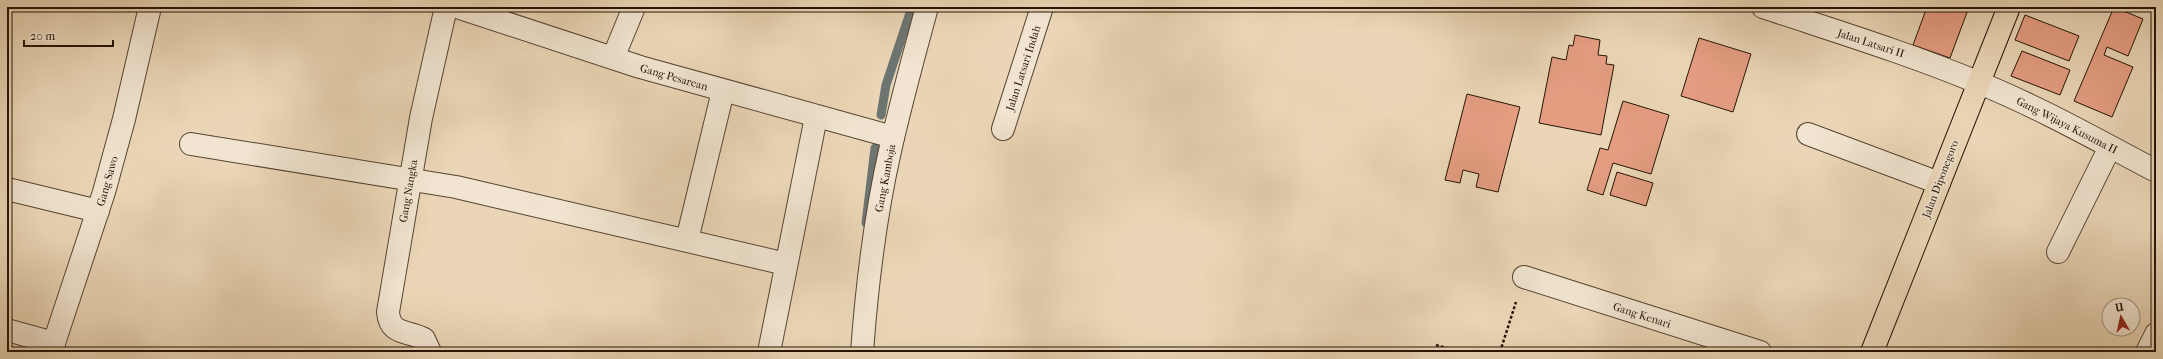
<svg xmlns="http://www.w3.org/2000/svg" width="2163" height="359" viewBox="0 0 2163 359" font-family="'IM FELL French Canon',serif">
  <rect width="100%" height="100%" fill="#ead6b6"/>
  <filter id="stains"><feTurbulence type="fractalNoise" baseFrequency=".005" numOctaves="4"/><feColorMatrix values="0 0 0 0 .2 0 0 0 0 .09 0 0 0 0 .02 0 0 0 .5 -.17"/></filter>
  <radialGradient id="worn" r=".72"><stop offset=".6" stop-color="#630" stop-opacity="0"/><stop offset="1" stop-color="#630" stop-opacity=".3"/></radialGradient>
  <g fill="none" stroke-linecap="round" stroke-linejoin="round">
    <g stroke="#6d7572" stroke-width="9">
      <polyline points="881,115 886,85 912,7"/>
      <polyline points="866,223 875,148"/>
    </g>
  </g>
  <g fill="#e59d82" stroke="#241406">
    <polygon points="1927,7 1969,7 1950,58 1913,45"/>
    <polygon points="2114,7 2143,19 2128,56 2107,47 2104,55 2133,67 2112,117 2074,101"/>
    <polygon points="2025,15 2079,36 2069,61 2015,40"/>
    <polygon points="1575,35 1600,40 1598,55 1607,56 1606,64 1614,65 1601,135 1539,123 1552,57 1566,60 1569,45 1573,46"/>
    <polygon points="1699,38 1751,54 1733,112 1681,96"/>
    <polygon points="2022,51 2070,70 2060,95 2011,76"/>
    <polygon points="1467,94 1520,107 1498,192 1476,187 1479,174 1463,170 1460,183 1445,180"/>
    <polygon points="1623,101 1669,115 1651,174 1613,163 1603,195 1587,190 1600,148 1608,150"/>
    <polygon points="1617,172 1653,183 1646,206 1610,195"/>
  </g>
  <g fill="none" stroke-linecap="round" stroke-linejoin="round">
    <g stroke="#564432" stroke-width="24">
      <g id="minor">
        <polyline points="457,7 640,67 893,137"/>
        <path d="M1763,7c72,24 144,46 214,75 62,25 120,58 179,89"/>
        <polyline points="613,58 634,7"/>
        <polyline points="1003,129 1042,7"/>
        <polyline points="1808,134 1939,183"/>
        <polyline points="191,144 456,187 786,264"/>
        <polyline points="7,189 98,211"/>
        <polyline points="687,240 723,91"/>
        <polyline points="2058,252 2110,147"/>
        <polyline points="1524,277 1760,352"/>
        <polyline points="7,330 54,343"/>
        <polyline points="51,352 104,192 124,119 150,7"/>
        <path d="M430,352l-6,-13c-16,-9 -34,-3 -36,-27l33,-194 25,-111"/>
        <polyline points="769,352 816,117"/>
        <path d="M862,352c5,-68 13,-135 28,-201 11,-49 24,-96 37,-144"/>
        <polyline points="2147,352 2156,334"/>
      </g>
    </g>
    <g stroke="#241406" stroke-width="24">
      <polyline id="major" points="1872,352 2009,7"/>
    </g>
    <g stroke="#241406" stroke-width="2.5" stroke-dasharray="3 2" stroke-linecap="butt">
      <polyline points="1436,345 1460,352"/>
      <polyline points="1500,352 1516,302"/>
    </g>
    <use href="#minor" stroke="#f1e4d0" stroke-width="22"/>
    <use href="#major" stroke="#ead6b6" stroke-width="22"/>
  </g>
  <g text-anchor="middle" stroke-width="3.5" stroke-linejoin="round" paint-order="stroke">
    <g font-size="11" fill="#241406" stroke="#f1e4d0">
      <text transform="translate(1871 43) rotate(18)" y="4">Jalan Latsari II</text>
      <text transform="translate(1023 68) rotate(-72)" y="4">Jalan Latsari Indah</text>
      <text transform="translate(674 77) rotate(16)" y="4">Gang Pesarean</text>
      <text transform="translate(2067 125) rotate(27)" y="4">Gang Wijaya Kusuma II</text>
      <text transform="translate(885 178) rotate(-79)" y="4">Gang Kamboja</text>
      <text transform="translate(1940 179) rotate(-69)" y="4">Jalan Diponegoro</text>
      <text transform="translate(107 181) rotate(-74)" y="4">Gang Sawo</text>
      <text transform="translate(408 191) rotate(-80)" y="4">Gang Nangka</text>
      <text transform="translate(1642 315) rotate(18)" y="4">Gang Kenari</text>
    </g>
  </g>
  <rect width="2163" height="359" fill="none" stroke="#ead6b6" stroke-width="24"/>
  <rect x="8" y="8" width="2147" height="343" fill="none" stroke="#241406" stroke-width="2"/>
  <rect x="12" y="12" width="2139" height="335" fill="none" stroke="#241406"/>
  <g transform="translate(2121 317) rotate(351)"><circle r="19" fill="#f1e4d0" stroke="#9f917f"/>
  <path d="M0-3L7 15L0 10L-7 15Z" fill="#8f2418"/>
  <text y="-6" font-size="11" font-weight="bold" text-anchor="middle" fill="#241406">U</text>
  </g>
  <path d="M24 40v6h89v-6" fill="none" stroke="#241406" stroke-width="2"/>
  <text x="30" y="40" font-size="12" fill="#241406" stroke="#f1e4d0" stroke-width="3" paint-order="stroke">20 m</text>
  <rect width="100%" height="100%" filter="url(#stains)"/>
  <rect width="100%" height="100%" fill="url(#worn)"/>
</svg>
